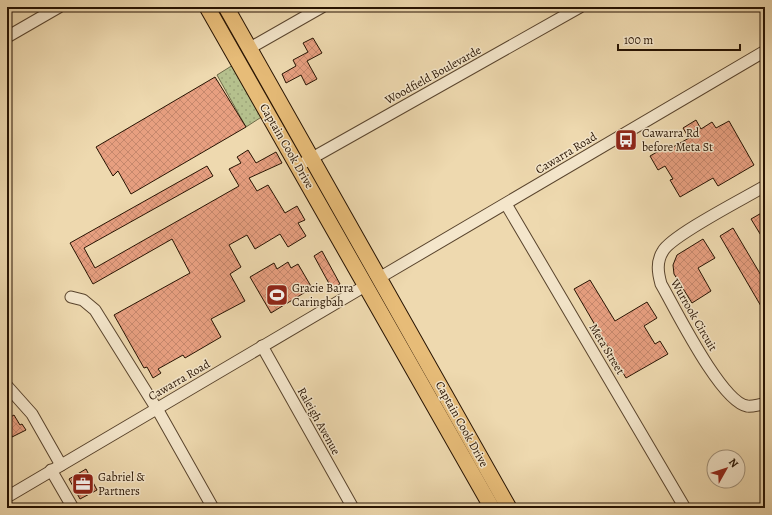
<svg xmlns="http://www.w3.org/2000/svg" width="772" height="515" viewBox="0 0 772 515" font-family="Alegreya,serif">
  <defs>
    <pattern id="park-dots" width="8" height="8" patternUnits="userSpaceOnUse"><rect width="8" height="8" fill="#b5c08d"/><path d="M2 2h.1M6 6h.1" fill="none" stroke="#9ca478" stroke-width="1.8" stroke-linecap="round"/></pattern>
    <pattern id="building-cross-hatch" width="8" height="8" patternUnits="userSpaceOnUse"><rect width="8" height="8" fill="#e79f80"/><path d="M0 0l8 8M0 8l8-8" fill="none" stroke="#c6886d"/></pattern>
  </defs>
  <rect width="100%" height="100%" fill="#eed9af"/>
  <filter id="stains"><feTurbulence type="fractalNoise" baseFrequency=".005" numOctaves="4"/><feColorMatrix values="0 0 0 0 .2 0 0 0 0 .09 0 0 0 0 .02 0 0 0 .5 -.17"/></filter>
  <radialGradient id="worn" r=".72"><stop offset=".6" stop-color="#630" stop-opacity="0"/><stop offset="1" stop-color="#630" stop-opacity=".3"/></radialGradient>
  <polygon fill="url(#park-dots)" stroke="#6e6a48" points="233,65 263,116 246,127 217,75"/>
  <g fill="url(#building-cross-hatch)" stroke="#271302">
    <polygon points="313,38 322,53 307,61 317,79 306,85 301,75 286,83 282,74 296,66 293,60 308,52 303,43"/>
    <polygon points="215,77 246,127 131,194 118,171 113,176 96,147"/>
    <polygon points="696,120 701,129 712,122 716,128 729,121 754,165 718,186 713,178 680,197 670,180 673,179 665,166 658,170 650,156 664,148 666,151 689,138 683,128"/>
    <polygon points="248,150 256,163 276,152 282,163 249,178 257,191 268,185 285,213 297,206 305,220 298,223 306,236 288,247 280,234 255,249 247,235 229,245 241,267 230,274 245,301 211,319 221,337 185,358 183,355 158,369 161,373 153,378 147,367 144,368 114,315 190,273 172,239 93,284 70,243 207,166 213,176 84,248 95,268 239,186 229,169 241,163 237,157"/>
    <polygon points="765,211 765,242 751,219"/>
    <polygon points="733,228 765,282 765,313 720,236"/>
    <polygon points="703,239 715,258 698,268 711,291 692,303 674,274 673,265 677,255"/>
    <polygon points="322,251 340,284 332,289 314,256"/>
    <polygon points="288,262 291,268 298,264 312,288 271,313 250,277 274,263 277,269"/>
    <polygon points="590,280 615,321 647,302 657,318 644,326 655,344 660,341 668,354 626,378 574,289"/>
    <polygon points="14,415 20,425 22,424 26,430 12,437 7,419"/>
    <polygon points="86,469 97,490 80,499 69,479"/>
  </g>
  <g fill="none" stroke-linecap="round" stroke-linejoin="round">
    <g stroke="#59442d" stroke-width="13">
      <g id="minor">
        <polyline points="7,37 59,7"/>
        <polyline points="250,48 322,7"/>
        <polyline points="298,166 580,7"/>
        <path d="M765,186c-20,12 -93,49 -102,65 -7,11 -5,22 -2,33 14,24 60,118 86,122 5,1 13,-2 18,-2"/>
        <polyline points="506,204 685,508"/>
        <polyline points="379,278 765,51"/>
        <polyline points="71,297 83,300 95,310 160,414 213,508"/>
        <polyline points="262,346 353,508"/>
        <polyline points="7,386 32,414 61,465"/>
        <polyline points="51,470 73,508"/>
        <polyline points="7,497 365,286"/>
      </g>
    </g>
    <g stroke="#271302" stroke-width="17">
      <g id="major">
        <polyline points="207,7 492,508"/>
        <polyline points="226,7 509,508"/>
      </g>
    </g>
    <use href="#minor" stroke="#f4e6cb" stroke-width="11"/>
    <use href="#major" stroke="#e7bc78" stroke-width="15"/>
  </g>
  <defs>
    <g id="bus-square" transform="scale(1.15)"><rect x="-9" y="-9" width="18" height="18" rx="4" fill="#8f2418" stroke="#f4e6cb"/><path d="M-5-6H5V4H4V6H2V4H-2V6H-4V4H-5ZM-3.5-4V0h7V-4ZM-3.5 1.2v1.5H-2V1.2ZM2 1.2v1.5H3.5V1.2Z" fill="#fff"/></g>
    <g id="stadium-square" transform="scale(1.15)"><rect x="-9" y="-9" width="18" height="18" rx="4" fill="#8f2418" stroke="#f4e6cb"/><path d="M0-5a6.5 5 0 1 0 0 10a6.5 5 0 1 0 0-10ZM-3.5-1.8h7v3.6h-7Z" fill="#fff"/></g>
    <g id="office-square" transform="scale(1.15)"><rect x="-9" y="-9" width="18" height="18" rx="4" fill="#8f2418" stroke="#f4e6cb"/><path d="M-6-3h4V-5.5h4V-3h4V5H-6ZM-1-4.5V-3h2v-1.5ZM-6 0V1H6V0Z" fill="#fff"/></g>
  </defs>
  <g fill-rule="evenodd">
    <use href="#bus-square" x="626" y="140"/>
    <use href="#stadium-square" x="277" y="295"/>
    <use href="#office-square" x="83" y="484"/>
  </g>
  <g text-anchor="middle" stroke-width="3" stroke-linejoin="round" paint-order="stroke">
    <g font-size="12" fill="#271302" stroke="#f4e6cb">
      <text transform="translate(433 75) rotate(-29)" y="4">Woodfield Boulevarde</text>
      <text transform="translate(287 146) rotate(60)" y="4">Captain Cook Drive</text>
      <text transform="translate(566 153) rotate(-31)" y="4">Cawarra Road</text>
      <text transform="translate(694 315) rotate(60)" y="4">Wurrook Circuit</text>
      <text transform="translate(607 349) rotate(59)" y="4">Meta Street</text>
      <text transform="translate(179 380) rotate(-30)" y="4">Cawarra Road</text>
      <text transform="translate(319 421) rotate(61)" y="4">Raleigh Avenue</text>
      <text transform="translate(462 424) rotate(61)" y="4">Captain Cook Drive</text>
    </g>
    <g font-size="12" fill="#271302" stroke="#f4e6cb" text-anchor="start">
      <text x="642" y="137">Cawarra Rd<tspan x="642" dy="14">before Meta St</tspan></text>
      <text x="292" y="292">Gracie Barra<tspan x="292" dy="14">Caringbah</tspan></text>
      <text x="98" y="481">Gabriel &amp;<tspan x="98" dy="14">Partners</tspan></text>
    </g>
  </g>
  <rect width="772" height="515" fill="none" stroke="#eed9af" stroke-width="24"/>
  <rect x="8" y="8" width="756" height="499" fill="none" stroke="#271302" stroke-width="2"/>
  <rect x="12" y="12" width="748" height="491" fill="none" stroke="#271302"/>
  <g transform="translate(726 469) rotate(51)"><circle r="19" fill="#f4e6cb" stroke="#a2927b"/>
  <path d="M0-3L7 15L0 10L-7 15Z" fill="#8f2418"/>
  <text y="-6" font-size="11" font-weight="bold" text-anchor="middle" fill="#271302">N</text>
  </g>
  <path d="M618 44v6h122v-6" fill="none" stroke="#271302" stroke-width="2"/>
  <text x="624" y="44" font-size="12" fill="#271302" stroke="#f4e6cb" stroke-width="3" paint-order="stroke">100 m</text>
  <rect width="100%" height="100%" filter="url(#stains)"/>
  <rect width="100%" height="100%" fill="url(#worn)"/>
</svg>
